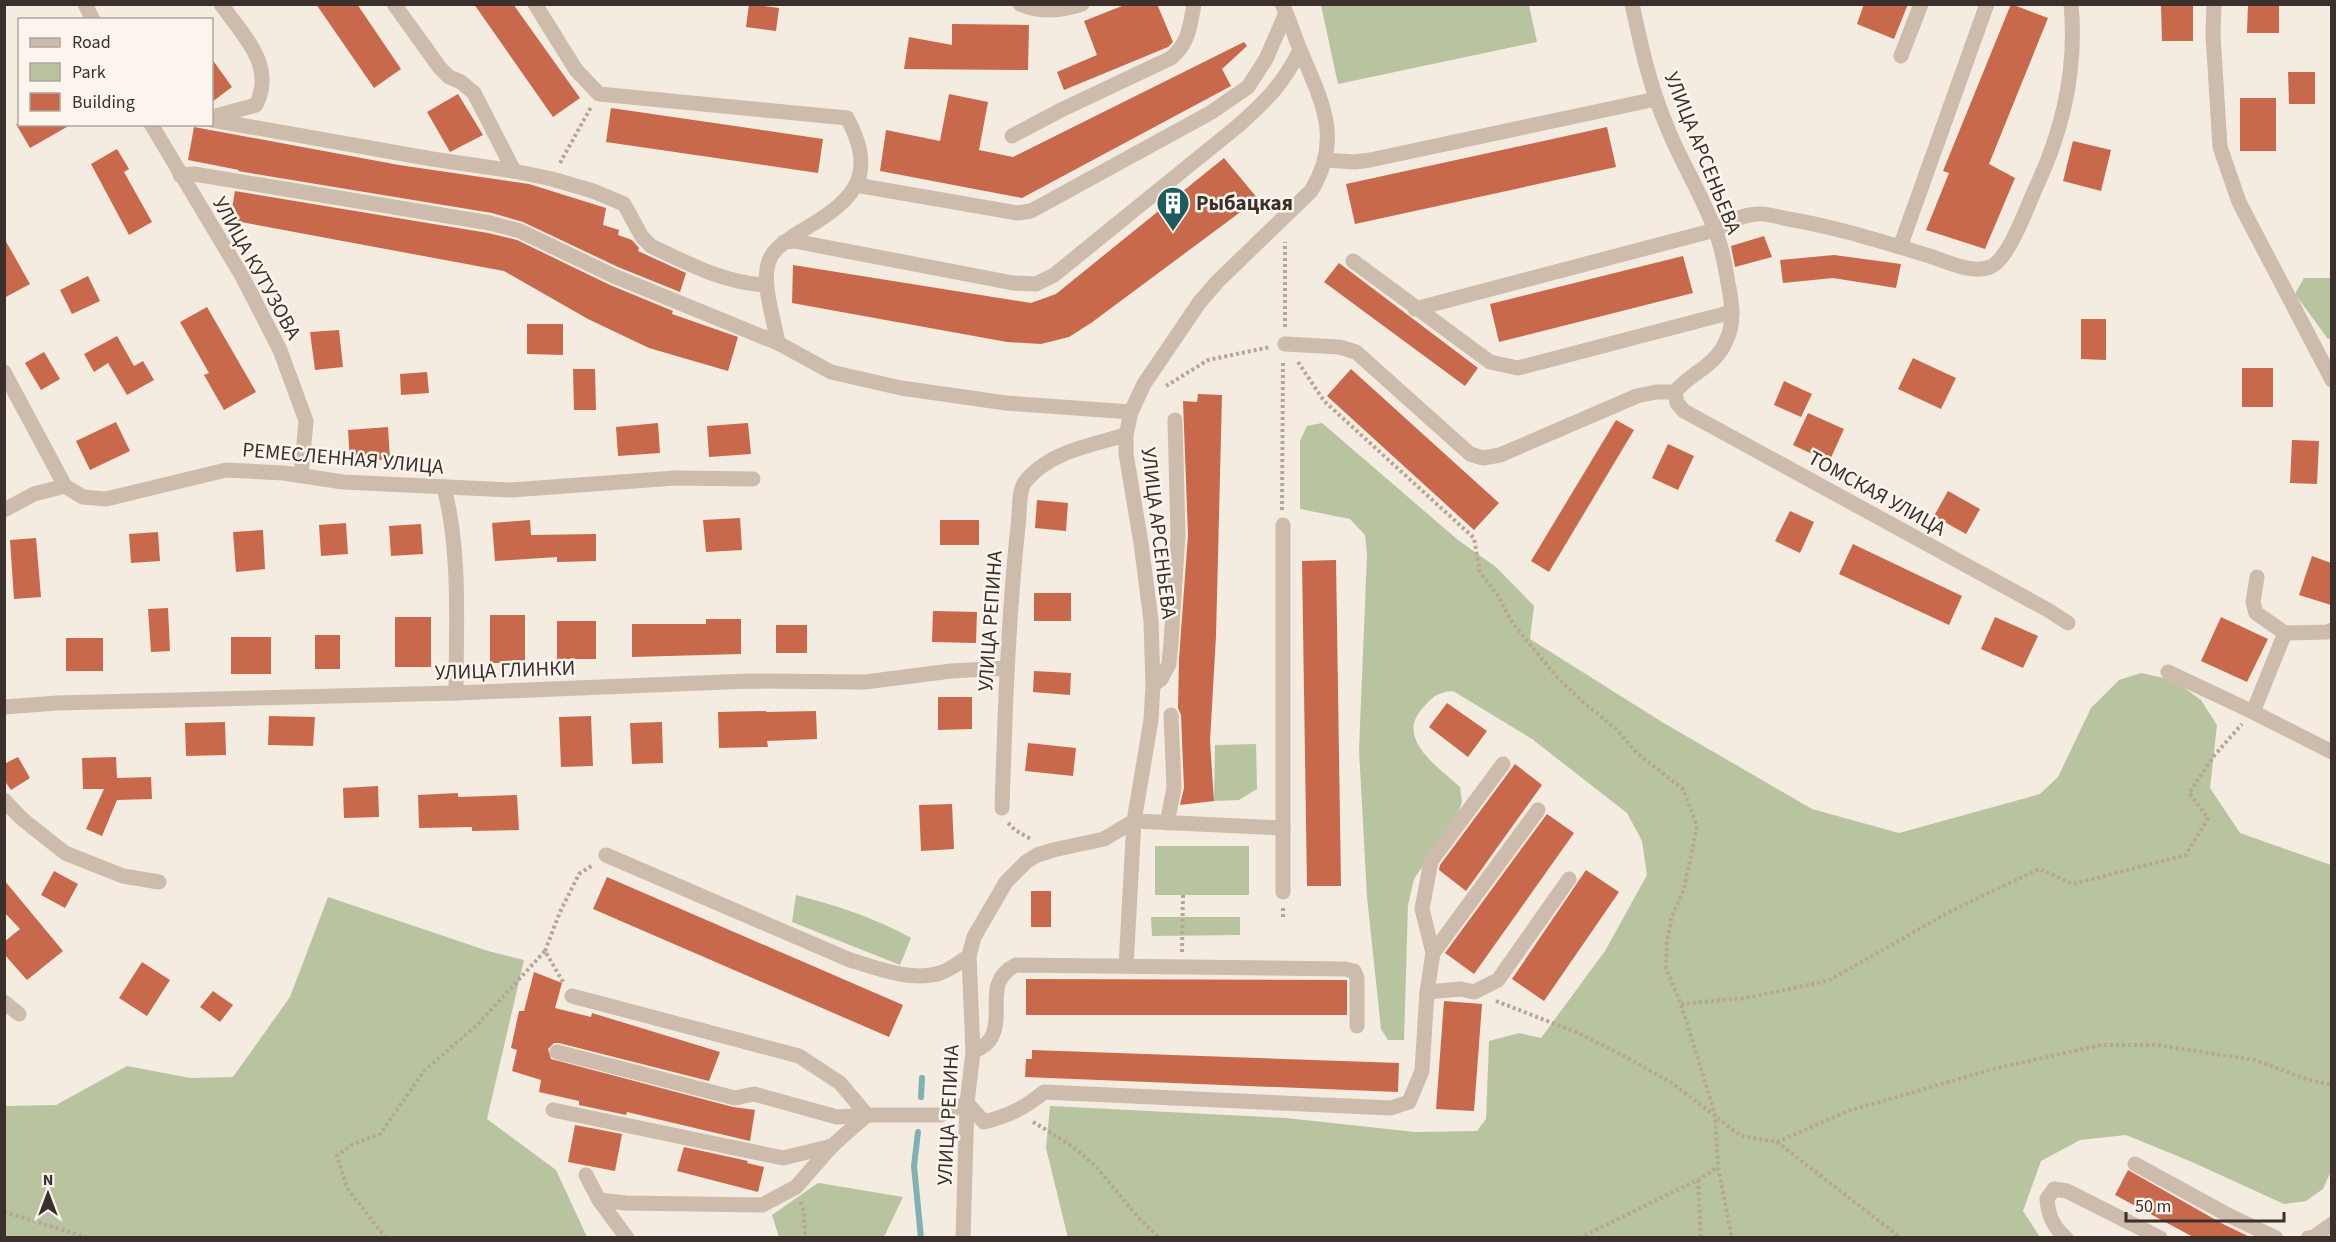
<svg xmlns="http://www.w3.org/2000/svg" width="2336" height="1242" font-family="'Source Sans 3',sans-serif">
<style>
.green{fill:#b8c4a0}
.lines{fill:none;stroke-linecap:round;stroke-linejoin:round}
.stream{stroke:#7fb0b2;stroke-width:6}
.building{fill:#c8694b}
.path{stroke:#b9a596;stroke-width:4;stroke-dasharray:3 3;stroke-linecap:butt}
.minor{stroke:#cdbbac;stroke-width:15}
.labels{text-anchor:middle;stroke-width:5;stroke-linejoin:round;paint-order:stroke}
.street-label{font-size:21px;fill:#3b302b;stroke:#fbf5ee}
.poi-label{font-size:21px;font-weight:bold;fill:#3b302b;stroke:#fbf5ee;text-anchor:start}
</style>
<rect width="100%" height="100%" fill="#f4ebe1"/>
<g class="green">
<polygon points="1321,5 1529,5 1537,42 1338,84"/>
<polygon points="2304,278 2331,278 2331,338 2328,339 2295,294"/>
<path d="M1322 423 1458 540 1496 567 1534 606 1530 639 1662 722 1812 809 1899 833 2040 794 2058 777 2091 708 2119 680 2141 673 2173 680 2201 700 2217 725 2210 788 2240 833 2331 865V1171L2323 1189 2306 1201 2284 1204 2192 1162 2126 1135 2080 1140 2041 1161 2023 1211 2040 1237 1068 1238 1046 1148 1050 1106 1286 1118 1415 1132 1477 1131 1486 1119 1489 1041 1519 1033 1541 1038 1605 951 1647 875 1642 841 1627 813 1532 739 1453 691C1437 692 1431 698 1422 709 1395 740 1440 768 1460 787L1462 802 1457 816 1414 879 1408 905 1404 1040H1388L1381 1029 1367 897 1359 750 1367 555 1365 535 1350 519 1300 509V441L1307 426Z"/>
<polygon points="1256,744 1257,789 1239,800 1214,801 1215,745"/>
<rect x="1155" y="846" width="94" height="49"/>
<path d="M796 895C836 905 875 918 911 938L900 965 792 922Z"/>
<polygon points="328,897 488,951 524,960 487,1119 556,1170 587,1237 5,1237 5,1106 56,1105 127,1066 190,1078 233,1077 290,997"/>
<polygon points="1151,917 1240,917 1240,935 1152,936"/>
<polygon points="818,1183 819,1183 903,1197 884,1237 779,1237 772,1215"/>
</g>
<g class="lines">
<g class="stream">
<polyline points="921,1097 922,1078"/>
<polyline points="918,1132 914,1166 921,1238"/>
</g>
</g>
<g class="building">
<polygon points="316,4 357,4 401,69 374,88"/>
<polygon points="474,4 513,4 580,98 553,117"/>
<polygon points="749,4 779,8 776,31 746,27"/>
<polygon points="1127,4 1157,4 1173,42 1168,47 1064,90 1057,72 1097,55 1084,21"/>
<polygon points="1864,4 1908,4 1894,39 1857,24"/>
<polygon points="2011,4 2048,18 1989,164 2015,178 1985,249 1926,230 1949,173 1943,171"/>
<polygon points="2161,4 2193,4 2193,41 2162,41"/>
<polygon points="2248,4 2279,4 2279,33 2247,33"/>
<polygon points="952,24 1029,25 1028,70 904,69 909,37 952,45"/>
<polygon points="1244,42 1247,46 1222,69 1231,86 1022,198 880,171 886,130 940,141 949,94 988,102 979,150 1013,157"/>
<polygon points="212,59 232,87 212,102"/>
<polygon points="2288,72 2315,72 2315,104 2289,104"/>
<polygon points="458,94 483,135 450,152 427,112"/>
<rect x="2240" y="98" width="36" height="53"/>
<polygon points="611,108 823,139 818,173 606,142"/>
<polygon points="16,124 72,124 30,148"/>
<polygon points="194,127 399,165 529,184 606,208 603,225 619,230 618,235 632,240 639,248 638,251 686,273 680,292 618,267 523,222 492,213 238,171 239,170 188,160"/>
<polygon points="1607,127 1616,167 1355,224 1346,184"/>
<polygon points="2073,141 2111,150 2101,191 2063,181"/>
<polygon points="117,149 129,169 124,172 152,222 129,235 91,164"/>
<polygon points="1224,158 1258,199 1091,323 1069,337 1041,344 1007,342 792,303 793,265 1031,303 1056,294"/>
<polygon points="235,191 488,233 517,240 610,285 673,311 672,314 738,337 728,371 649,348 588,319 504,271 230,220"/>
<polygon points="1764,236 1772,257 1735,267 1731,246"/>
<polygon points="4,238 30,284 4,298"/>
<polygon points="1834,255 1901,264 1896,288 1833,278 1783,283 1780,260"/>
<polygon points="1683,256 1693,293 1499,342 1490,304"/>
<polygon points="1339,263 1478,368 1465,386 1324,282"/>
<polygon points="88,276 100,301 72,314 60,290"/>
<polygon points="207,307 256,392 224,410 204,375 209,373 180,322"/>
<polygon points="2081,319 2106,319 2106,360 2081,359"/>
<polygon points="527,324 563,324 563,355 527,354"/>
<polygon points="339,330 343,367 315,370 310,332"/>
<polygon points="117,336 134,366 143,361 154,380 127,395 108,363 94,372 84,354"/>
<polygon points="44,352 60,379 41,390 25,363"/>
<polygon points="1913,358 1956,378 1941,409 1898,389"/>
<rect x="2242" y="368" width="31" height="39"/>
<polygon points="573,369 595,369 596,410 574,410"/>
<polygon points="1351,369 1499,503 1474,530 1327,396"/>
<polygon points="427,372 429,393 401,395 400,374"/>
<polygon points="1784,381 1812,394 1801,417 1774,405"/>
<polygon points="1198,394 1222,395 1216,636 1210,741 1214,801 1180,805 1184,788 1181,715 1178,708 1179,659 1188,535 1183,401 1197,402"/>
<polygon points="1808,413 1844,429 1829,462 1793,445"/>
<polygon points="1616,420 1634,430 1549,572 1531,561"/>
<polygon points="116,422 130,451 90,470 76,441"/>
<polygon points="658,423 660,453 618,456 616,427"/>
<polygon points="748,423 751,454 709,457 707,426"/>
<polygon points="388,427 390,459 350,462 348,430"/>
<polygon points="2292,440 2319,441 2317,484 2290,483"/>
<polygon points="1668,444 1694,456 1678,490 1652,478"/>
<polygon points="1948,491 1980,509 1966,534 1934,516"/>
<polygon points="1037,500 1068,503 1066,531 1035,528"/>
<polygon points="1790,511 1814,522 1800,553 1775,541"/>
<polygon points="740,518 742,550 706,552 703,520"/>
<polygon points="530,520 531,535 596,534 596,561 557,562 557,557 495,561 492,523"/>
<rect x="940" y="520" width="39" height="25"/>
<polygon points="346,523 348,554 321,556 319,525"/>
<polygon points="421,524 423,554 391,556 389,526"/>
<polygon points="263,530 265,569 236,572 233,532"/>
<polygon points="158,532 160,561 131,563 129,534"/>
<polygon points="36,538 41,597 14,599 10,540"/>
<polygon points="1853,544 1962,596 1949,625 1839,574"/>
<polygon points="2312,556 2331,563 2331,605 2299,595"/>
<polygon points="1336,560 1341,886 1307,886 1302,561"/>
<rect x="1034" y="593" width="37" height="28"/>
<polygon points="168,608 170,651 151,652 148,609"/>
<polygon points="933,611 977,612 976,643 932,642"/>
<rect x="490" y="615" width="35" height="48"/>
<rect x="395" y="617" width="36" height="50"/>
<polygon points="1995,617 2038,636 2023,668 1981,649"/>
<polygon points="2221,617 2268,639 2247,682 2201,661"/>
<polygon points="706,619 741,619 741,654 632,657 632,624 706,624"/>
<rect x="557" y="621" width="39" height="38"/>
<rect x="776" y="625" width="31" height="28"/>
<rect x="315" y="635" width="25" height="34"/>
<rect x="231" y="637" width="40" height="37"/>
<rect x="66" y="638" width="37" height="33"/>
<polygon points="1034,671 1071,673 1070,695 1033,692"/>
<polygon points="938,697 972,697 972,729 938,730"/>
<polygon points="1447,703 1487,731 1468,757 1429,727"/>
<polygon points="766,711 766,712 816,711 817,739 767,741 768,747 719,748 718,712"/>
<polygon points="269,716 315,717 313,746 268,745"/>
<polygon points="591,716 593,766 561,767 559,717"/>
<polygon points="225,722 226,755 186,756 185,723"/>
<polygon points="662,722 663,763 632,764 630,723"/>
<polygon points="1028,743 1076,748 1073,776 1025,771"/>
<polygon points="18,757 30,778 11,790 4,780 4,764"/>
<polygon points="116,757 117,778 151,777 152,799 117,800 102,836 86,829 104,789 83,789 82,758"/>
<polygon points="1515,764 1542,785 1466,891 1439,870 1440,865"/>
<polygon points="378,786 379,817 344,818 343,788"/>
<polygon points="458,793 458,797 517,795 519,830 472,831 472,827 419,828 418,795"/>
<polygon points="952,804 954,849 921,851 919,805"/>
<polygon points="1547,814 1574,833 1474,974 1445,953"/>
<polygon points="1586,870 1619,892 1544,1001 1512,979"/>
<polygon points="54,871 78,884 65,908 41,895"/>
<polygon points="607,877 903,1005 889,1037 593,909"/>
<polygon points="4,880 63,951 27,980 4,954 4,942 20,929 4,912"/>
<rect x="1031" y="891" width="20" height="36"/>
<polygon points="142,962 170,980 147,1016 119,998"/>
<polygon points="534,972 562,983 555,1008 591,1017 592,1013 720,1052 709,1081 559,1043 554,1043 548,1049 551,1059 733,1107 755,1110 750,1141 627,1112 626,1115 579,1105 579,1101 539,1092 541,1080 512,1071 517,1050 511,1048 519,1011 524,1011"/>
<polygon points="1026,979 1347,980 1347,1015 1026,1015"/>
<polygon points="213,991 233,1005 220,1022 200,1007"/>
<polygon points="1444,1001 1482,1004 1474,1111 1436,1109"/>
<polygon points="1032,1050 1399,1063 1398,1092 1025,1077 1026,1059 1032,1059"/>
<polygon points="575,1125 622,1134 615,1171 568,1162"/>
<polygon points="684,1147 748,1161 747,1163 764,1167 758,1192 677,1171"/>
<polygon points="2128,1170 2223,1224 2252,1238 2195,1238 2115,1195"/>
</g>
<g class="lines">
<g class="path">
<polyline points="560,163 591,107"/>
<polyline points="1285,327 1285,242"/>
<polyline points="1298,362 1324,401 1474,538 1480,572 1497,594 1513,624 1556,676 1583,702 1615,728 1638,754 1683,789 1697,826 1684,889 1672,916 1667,941 1666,968 1681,1004 1715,1114 1718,1167 1732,1238"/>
<polyline points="1166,386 1208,360 1270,347"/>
<polyline points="1282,510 1283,361"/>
<polyline points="1008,823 1015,830 1031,839"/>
<polyline points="1283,908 1283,918"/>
<polyline points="545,951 560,912 579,874 593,865"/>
<polyline points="1182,952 1183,895"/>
<polyline points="1496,1001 1578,1033 1624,1056 1672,1083 1741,1136 1777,1142 1848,1111 1997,1068 2101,1045 2156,1045 2255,1060 2309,1080 2332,1085"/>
<polyline points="1681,1004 1745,998 1828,981 1951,911 2039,869 2073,884 2186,855 2208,818 2189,793 2213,757 2242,724"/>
<path d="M1033 1122C1055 1135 1079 1149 1097 1168 1118 1192 1135 1217 1160 1238"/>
<polyline points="1777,1142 1901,1238"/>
<polyline points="1698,1180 1701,1238"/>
<polyline points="801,1202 804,1212 805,1238"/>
<polyline points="4,1212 89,1238"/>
<polyline points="386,1238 347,1188 337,1156 353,1144 380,1134 424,1071 477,1025 545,951 563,982"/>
<polyline points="1579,1238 1698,1180 1718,1167"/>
</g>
<g class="minor">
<polyline points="85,4 93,20"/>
<polyline points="394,4 440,68 449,77 461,82 474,93 514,171"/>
<path d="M535 4 576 70 599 94 847 118C881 180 849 203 798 233 787 241 774 247 769 261 761 283 774 319 778 343L831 372 901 388 1006 403 1131 412"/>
<path d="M1020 4C1041 13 1060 11 1082 4"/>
<polyline points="2214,4 2213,35 2220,147 2239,202 2332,380"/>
<polyline points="1901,56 1921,4"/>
<path d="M212 117 256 105C276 65 243 36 221 4"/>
<path d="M212 120 432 159 514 171 552 179 593 191 624 204 642 237 651 246C689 264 724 283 766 285"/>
<polyline points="151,124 242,276 280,350 306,421 301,476"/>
<path d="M1012 136 1061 110 1171 58C1189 43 1190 26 1194 4"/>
<polyline points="1325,160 1355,162 1370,160 1656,99"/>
<polyline points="180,175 194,174 490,223 520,231 614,276 778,343"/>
<polyline points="856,185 1018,213 1031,211 1210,113 1248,87 1266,59 1286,13"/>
<path d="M784 242 794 241 1013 283 1036 284 1054 275 1239 125C1267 100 1283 84 1300 50"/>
<polyline points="1900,247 1987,4"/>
<polyline points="1353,261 1490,362 1518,368 1732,312"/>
<path d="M1415 309 1715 230C1729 222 1741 215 1757 214 1767 213 1778 217 1788 219 1837 227 1886 243 1933 257 1950 263 1973 274 1990 267 2009 260 2028 204 2037 185 2063 129 2077 67 2071 4"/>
<path d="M1285 344 1339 347 1356 352 1470 454 1483 458 1500 455 1637 396 1656 392H1675C1691 372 1715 367 1726 341 1735 324 1732 302 1728 283 1725 265 1722 247 1715 230 1702 195 1681 162 1667 127 1650 87 1641 46 1632 4"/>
<polyline points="4,372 65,486 83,497 106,499 226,470 284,473 343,482 511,490 675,478 753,479"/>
<polyline points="1675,392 1677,403 1684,411 2048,610 2068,623"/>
<path d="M444 487C461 554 456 625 456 693"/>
<polyline points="4,510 34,494 65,486"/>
<polyline points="1283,525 1283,892"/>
<polyline points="2285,633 2328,632 2332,630"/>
<polyline points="2168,672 2253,712 2332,752"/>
<polyline points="1153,685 1161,679 1169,664 1171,642 1178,535 1175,420"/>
<polyline points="4,707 57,703 456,693 749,681 865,682 951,671 1007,668"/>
<polyline points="2253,712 2285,633 2256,613 2253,602 2257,577"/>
<polyline points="4,800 21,818 65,853 123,876 159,882"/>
<path d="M1002 808C1005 714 1008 620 1018 526 1020 514 1018 491 1025 482 1048 452 1091 445 1126 435"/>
<polyline points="1134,821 1283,828"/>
<polyline points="1167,823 1174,788 1171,715"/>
<path d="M606 855 850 960C877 968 911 982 940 973 950 970 960 962 969 956"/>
<polyline points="1433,953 1538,810"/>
<path d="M1126 966 1134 821 1151 720 1153 685 1151 621 1141 543 1126 454V435L1131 412 1144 384 1199 303 1217 282 1311 191C1343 139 1322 102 1301 52 1294 36 1290 20 1282 4"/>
<polyline points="1427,992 1461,989 1474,992 1498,980 1569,879"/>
<path d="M572 996 799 1056 840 1083 867 1115H941L967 1103 984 1122C1008 1116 1025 1108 1044 1092L1391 1108 1409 1102 1422 1071 1427 992 1433 953 1422 909 1431 861 1503 764"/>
<polyline points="4,1002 19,1014"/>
<path d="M973 1052C978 1049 985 1046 989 1041 1007 1017 981 982 1016 965L1345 969 1354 971 1357 978V1026"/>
<polyline points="553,1110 783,1158 832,1146 867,1115 837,1117 754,1094 735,1098 557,1052"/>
<polyline points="2135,1164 2228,1215 2276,1238"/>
<polyline points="586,1175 599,1200 626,1203 762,1205 796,1187 832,1146"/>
<polyline points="599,1200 627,1238"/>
<polyline points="963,1238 967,1103 973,1052 969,956 974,937 1006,882 1026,862 1037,855 1053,850 1104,839 1134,821"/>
<path d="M2066 1238C2053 1227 2048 1215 2047 1199L2054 1189 2067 1191 2160 1238"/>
<polyline points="2308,1238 2314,1237 2332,1224"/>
</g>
</g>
<defs>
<symbol id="building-pin" viewBox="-11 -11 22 30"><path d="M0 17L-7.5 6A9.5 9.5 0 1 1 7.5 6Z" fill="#1f5a5e" stroke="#fbf5ee"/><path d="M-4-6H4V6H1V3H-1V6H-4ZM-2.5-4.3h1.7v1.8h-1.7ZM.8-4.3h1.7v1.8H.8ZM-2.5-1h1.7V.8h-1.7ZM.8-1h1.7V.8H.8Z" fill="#fff"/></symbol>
</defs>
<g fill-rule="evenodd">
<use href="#building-pin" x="1154" y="184" width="38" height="52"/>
</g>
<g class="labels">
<g class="street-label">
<text transform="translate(1703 153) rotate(68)" y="7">УЛИЦА АРСЕНЬЕВА</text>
<text transform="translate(257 268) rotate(61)" y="7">УЛИЦА КУТУЗОВА</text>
<text transform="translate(343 458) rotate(5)" y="7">РЕМЕСЛЕННАЯ УЛИЦА</text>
<text transform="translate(1877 493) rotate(29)" y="7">ТОМСКАЯ УЛИЦА</text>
<text transform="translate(1159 533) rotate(83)" y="7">УЛИЦА АРСЕНЬЕВА</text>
<text transform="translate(990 621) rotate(-86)" y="7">УЛИЦА РЕПИНА</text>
<text transform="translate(505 670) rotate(-2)" y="7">УЛИЦА ГЛИНКИ</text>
<text transform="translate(948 1115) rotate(-87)" y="7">УЛИЦА РЕПИНА</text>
</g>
<g class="poi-label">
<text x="1196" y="210">Рыбацкая</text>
</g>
</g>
<rect width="2336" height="1242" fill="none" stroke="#3b302b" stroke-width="12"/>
<rect x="18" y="18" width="195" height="108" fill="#fbf5ee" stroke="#aea6a0" stroke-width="1.5"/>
<rect x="30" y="38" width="30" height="9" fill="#cdbbac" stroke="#aea6a0" stroke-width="1.5"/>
<text x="72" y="48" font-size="18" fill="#3b302b">Road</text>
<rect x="30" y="63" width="30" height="18" fill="#b8c4a0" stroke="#aea6a0" stroke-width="1.5"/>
<text x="72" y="78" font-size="18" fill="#3b302b">Park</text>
<rect x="30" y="93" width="30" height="18" fill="#c8694b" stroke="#aea6a0" stroke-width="1.5"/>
<text x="72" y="108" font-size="18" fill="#3b302b">Building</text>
<g transform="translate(48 1194)" stroke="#fbf5ee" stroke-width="4.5" paint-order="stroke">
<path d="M0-4.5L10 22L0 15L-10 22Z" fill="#3b302b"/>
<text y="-9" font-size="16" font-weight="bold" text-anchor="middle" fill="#3b302b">N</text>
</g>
<path d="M2126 1212v9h158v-9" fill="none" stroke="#3b302b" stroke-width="3"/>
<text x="2135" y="1212" font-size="18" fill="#3b302b" stroke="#fbf5ee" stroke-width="4.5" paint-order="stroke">50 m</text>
</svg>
